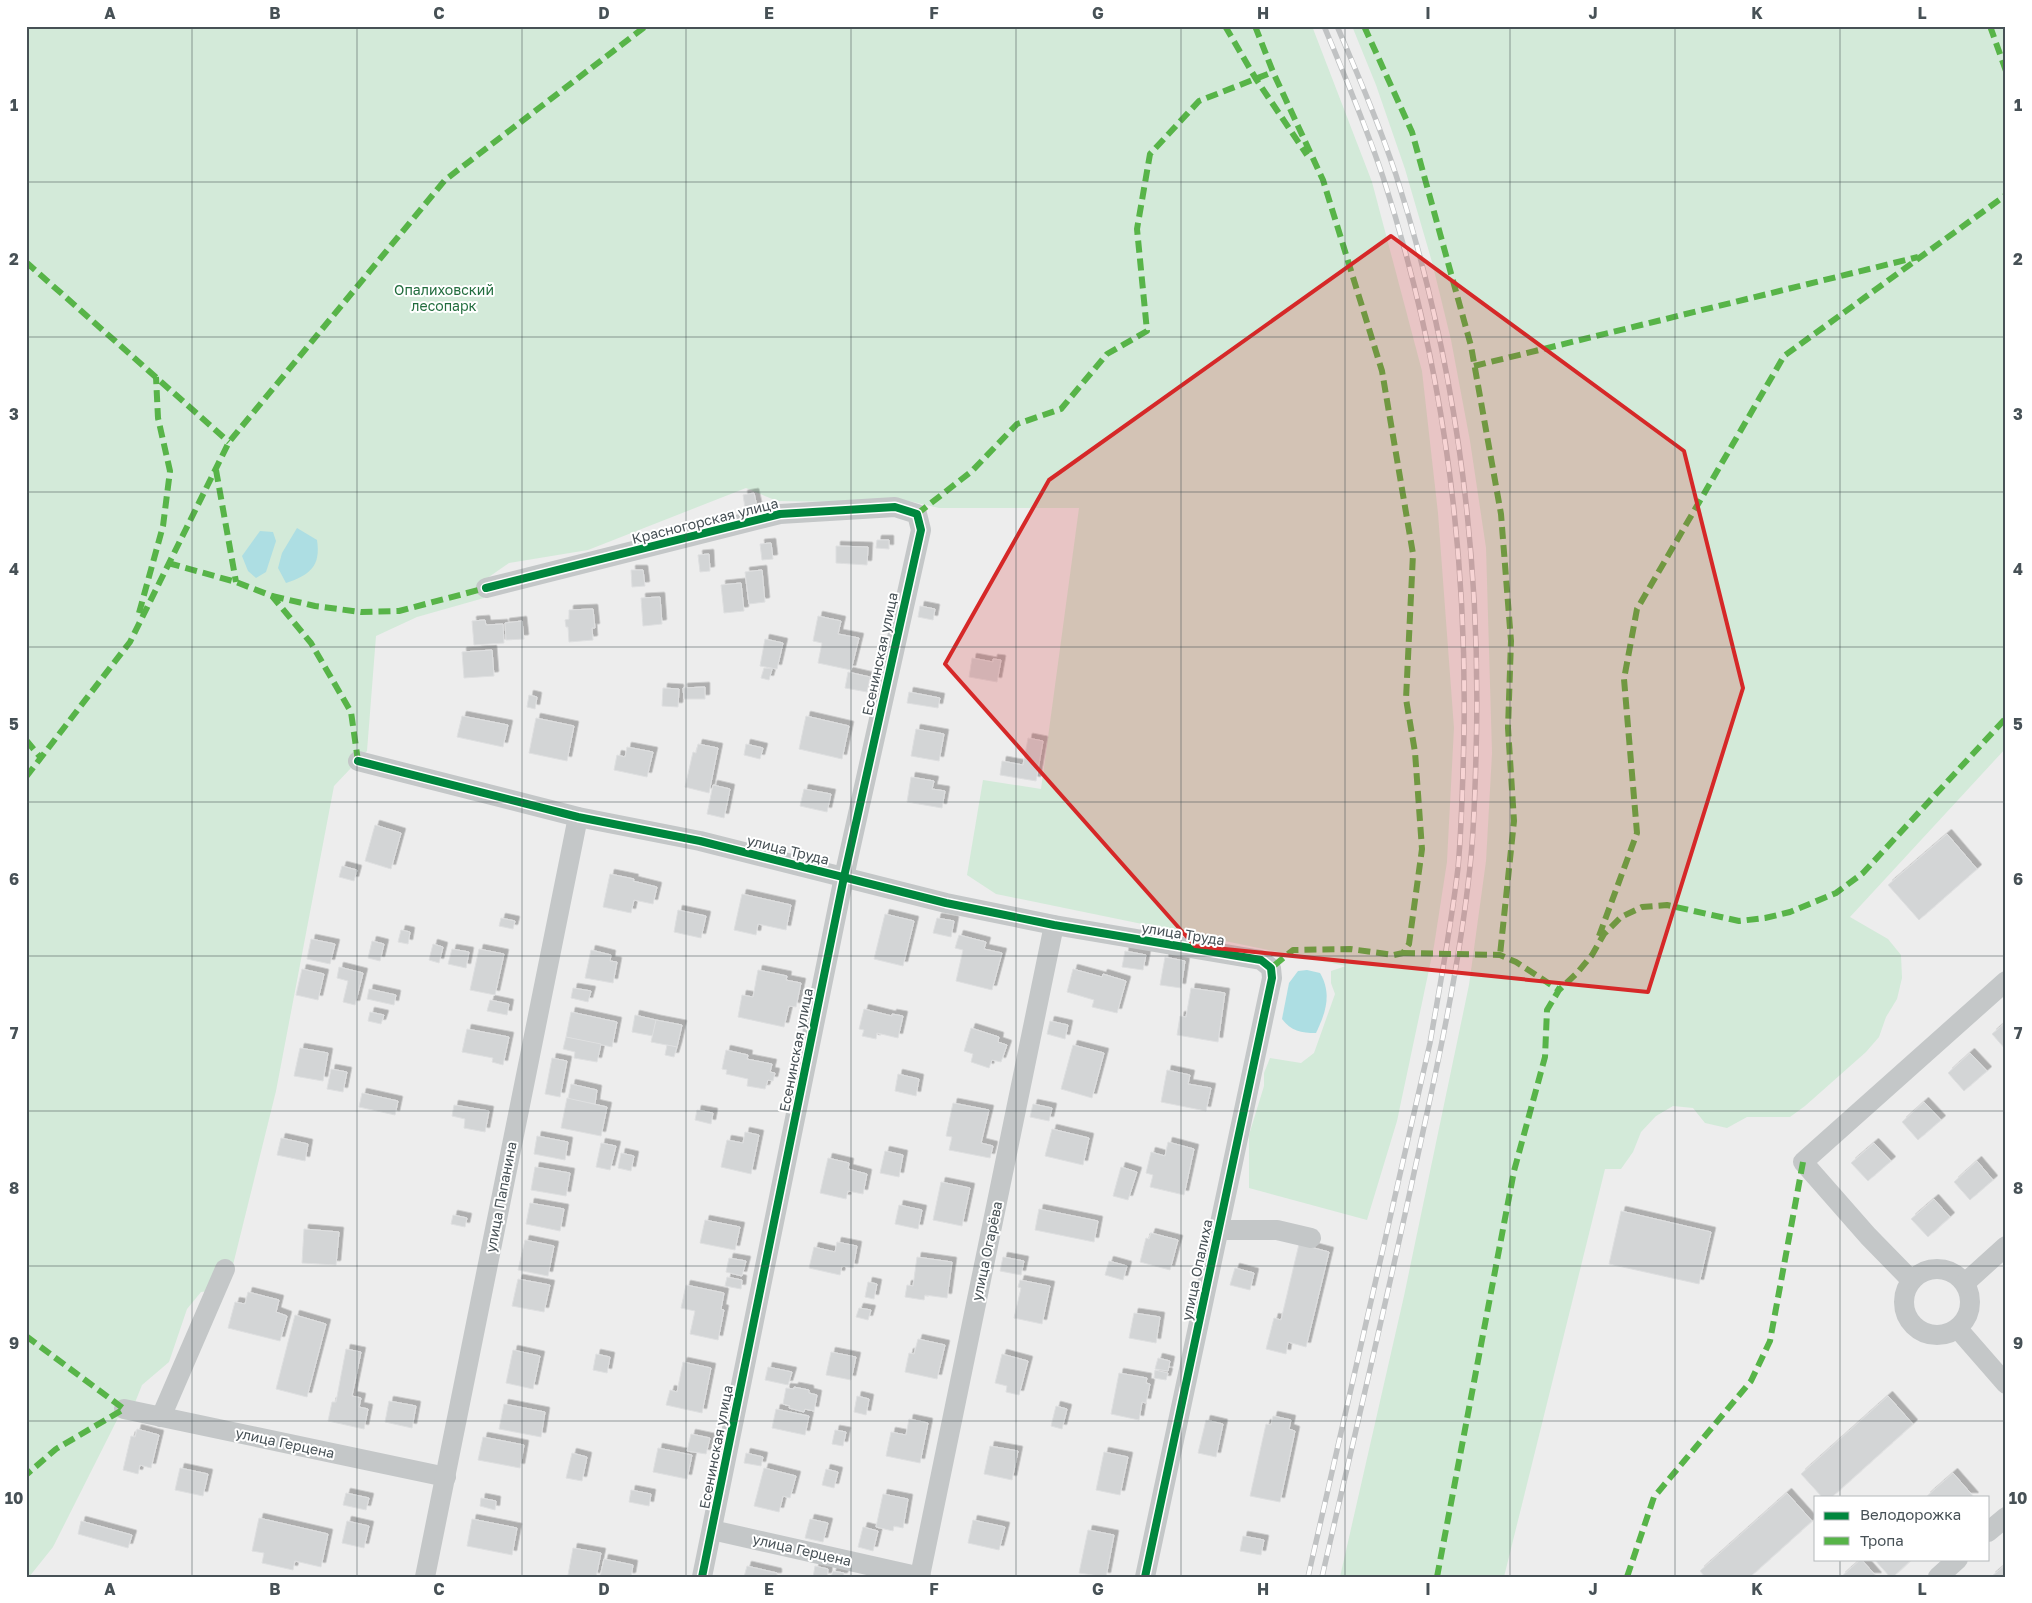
<svg xmlns="http://www.w3.org/2000/svg" width="2032" height="1603" font-family="'Golos Text',sans-serif">
<style>
.green{fill:#d3ead9}
.water{fill:#addee3}
.building{fill:#d3d5d6;stroke:#dedfe0;filter:url(#shadow)}
.lines{fill:none;stroke-linecap:round;stroke-linejoin:round}
.minor{stroke:#c4c7c8;stroke-width:20}
.rail-casing{stroke:#c0c2c3;stroke-width:5.5}
.rail{stroke:#fff;stroke-width:4;stroke-dasharray:11;stroke-linecap:butt}
.quiet{stroke:#57b448;stroke-width:6;stroke-dasharray:12 6;stroke-linecap:butt}
.cycleway-casing{stroke:#fff;stroke-width:11}
.cycleway{stroke:#00873e;stroke-width:8}
.marked{fill:#d62828;fill-opacity:0.2;stroke:#d62828;stroke-width:4;stroke-linejoin:round}
.grid{fill:none;stroke:#475156;stroke-width:1;stroke-opacity:0.55}
.labels{text-anchor:middle;stroke-width:4;stroke-linejoin:round;paint-order:stroke}
.park-label{font-size:14px;fill:#226d3e;stroke:#fff}
.street-label{font-size:14px;fill:#475156;stroke:#fff}
.neatline{fill:none;stroke:#475156;stroke-width:2}
.grid-label{font-size:16px;text-anchor:middle;font-weight:bold;fill:#475156}
</style>
<defs>
<filter id="shadow"><feDropShadow dx="4.5" dy="-4.5" stdDeviation="0" flood-color="#0004"/></filter>
</defs>
<rect width="100%" height="100%" fill="#ededed"/>
<g class="green">
<polygon points="26,26 1312,26 1372,182 1422,371 1438,513 1454,728 1447,862 1434,946 1397,1121 1367,1220 1249,1188 1249,1135 1264,1086 1264,1073 1270,1058 1301,1063 1314,1053 1335,994 1331,983 1331,971 1346,966 996,894 967,875 983,780 1041,789 1079,508 939,508 900,499 844,502 777,501 746,488 588,550 509,563 483,581 484,598 417,617 376,636 367,751 334,786 276,1091 231,1273 210,1291 201,1292 187,1309 169,1362 142,1385 128,1420 118,1418 53,1547 29,1577 26,1577"/>
<polygon points="1352,26 2006,26 2006,748 1850,917 1888,939 1901,955 1902,978 1897,999 1886,1017 1879,1037 1866,1052 1805,1106 1790,1117 1747,1117 1727,1128 1705,1123 1693,1108 1673,1106 1656,1116 1641,1132 1633,1152 1621,1169 1605,1169 1504,1577 1340,1577 1404,1296 1469,985 1486,861 1492,753 1486,548 1470,441 1451,340 1432,262 1405,169 1376,85"/>
</g>
<g class="water">
<path d="M297 528 317 540C321 566 310 575 286 583L278 568 282 553Z"/>
<polygon points="260,531 273,532 276,541 266,572 256,578 248,571 242,556"/>
<path d="M1307 970 1320 973C1332 994 1326 1012 1316 1033 1301 1033 1291 1031 1282 1019L1289 983 1298 971Z"/>
</g>
<g class="building">
<polygon points="754,493 758,511 746,514 743,495"/>
<polygon points="877,540 889,540 889,549 876,548"/>
<polygon points="771,543 773,559 762,560 760,544"/>
<polygon points="836,546 868,547 867,565 836,563"/>
<polygon points="709,554 710,571 700,572 698,555"/>
<polygon points="631,570 643,570 645,586 632,587"/>
<polygon points="762,570 765,602 749,604 745,572"/>
<polygon points="741,583 744,611 724,613 721,585"/>
<polygon points="660,597 662,624 643,626 641,598"/>
<polygon points="920,606 935,609 933,620 918,617"/>
<polygon points="593,609 595,628 592,628 593,640 569,642 568,627 566,627 565,620 569,619 569,610"/>
<polygon points="818,616 841,621 838,634 859,638 851,670 818,663 822,643 813,641"/>
<polygon points="485,620 486,625 503,624 504,643 474,645 472,621"/>
<polygon points="522,621 524,639 506,640 505,623"/>
<polygon points="765,639 783,643 777,669 760,666"/>
<polygon points="492,650 494,676 464,678 462,652"/>
<polygon points="972,658 993,662 993,659 1001,660 997,682 969,677"/>
<polygon points="764,668 772,669 769,680 761,678"/>
<polygon points="848,672 870,677 867,692 845,688"/>
<polygon points="705,687 705,699 684,699 683,688"/>
<polygon points="663,688 679,689 678,707 662,706"/>
<polygon points="909,692 940,698 938,708 907,703"/>
<polygon points="529,695 537,697 535,709 527,707"/>
<polygon points="462,716 508,725 503,747 457,737"/>
<polygon points="806,716 849,726 842,759 799,749"/>
<polygon points="536,718 574,726 567,761 529,753"/>
<polygon points="916,729 944,734 939,761 911,756"/>
<polygon points="1028,738 1043,741 1036,781 1000,775 1002,761 1023,765"/>
<polygon points="698,744 718,748 709,793 685,787 693,752 696,753"/>
<polygon points="746,744 763,748 760,759 744,755"/>
<polygon points="627,747 653,752 647,777 614,770 617,755 625,757"/>
<polygon points="911,777 934,781 932,789 945,791 942,808 907,802"/>
<polygon points="713,785 730,789 724,818 707,814"/>
<polygon points="804,789 831,794 827,812 800,806"/>
<polygon points="375,825 401,833 391,869 365,861"/>
<polygon points="1947,834 1977,869 1919,920 1888,885"/>
<polygon points="342,866 357,870 354,881 339,877"/>
<polygon points="610,874 634,879 633,881 657,887 653,904 634,900 631,913 603,907"/>
<polygon points="742,894 791,905 786,930 758,924 756,935 734,930"/>
<polygon points="678,910 706,916 701,938 674,932"/>
<polygon points="885,914 914,921 903,966 874,959"/>
<polygon points="501,918 515,921 513,929 499,926"/>
<polygon points="937,918 954,921 951,937 933,933"/>
<polygon points="401,930 410,932 408,944 398,942"/>
<polygon points="959,935 986,942 984,949 1002,953 992,990 956,981 963,950 955,948"/>
<polygon points="311,939 335,944 330,964 307,959"/>
<polygon points="372,941 384,944 380,961 368,958"/>
<polygon points="433,944 443,947 439,963 429,960"/>
<polygon points="452,949 469,952 466,968 448,964"/>
<polygon points="479,949 504,954 495,995 470,990"/>
<polygon points="591,950 611,955 610,961 617,962 613,983 585,978"/>
<polygon points="1125,951 1146,955 1143,970 1122,967"/>
<polygon points="1165,957 1185,961 1181,988 1160,985"/>
<polygon points="339,967 363,973 355,1005 343,1002 348,981 337,978"/>
<polygon points="302,969 324,974 318,1000 296,995"/>
<polygon points="1073,969 1102,977 1103,974 1126,981 1117,1013 1092,1007 1094,1000 1067,992"/>
<polygon points="758,970 787,976 786,980 801,983 796,1007 789,1006 784,1027 738,1017 742,995 753,997"/>
<polygon points="573,988 591,991 588,1002 571,998"/>
<polygon points="1191,988 1225,993 1218,1042 1177,1035 1180,1016 1186,1017"/>
<polygon points="369,989 396,995 394,1005 367,999"/>
<polygon points="490,1000 509,1004 507,1015 487,1011"/>
<polygon points="864,1009 892,1016 892,1014 903,1016 898,1038 877,1033 876,1039 862,1036 864,1030 859,1029"/>
<polygon points="370,1012 384,1015 381,1024 368,1021"/>
<polygon points="571,1012 617,1022 612,1047 566,1037"/>
<polygon points="635,1015 656,1020 653,1036 632,1032"/>
<polygon points="656,1020 682,1025 677,1047 651,1042"/>
<polygon points="1050,1021 1068,1025 1065,1039 1047,1034"/>
<polygon points="2006,1022 2006,1050 1992,1034"/>
<polygon points="971,1028 999,1037 998,1042 1007,1045 1001,1062 992,1060 989,1068 971,1062 973,1054 964,1051"/>
<polygon points="467,1029 509,1037 503,1065 492,1062 493,1058 462,1052"/>
<polygon points="566,1037 601,1044 597,1062 574,1058 575,1052 563,1049"/>
<polygon points="667,1045 677,1047 674,1057 665,1055"/>
<polygon points="1073,1045 1104,1053 1092,1098 1061,1089"/>
<polygon points="300,1048 328,1053 323,1081 294,1076"/>
<polygon points="726,1050 748,1055 747,1059 772,1064 770,1072 775,1073 773,1081 768,1080 765,1089 747,1086 748,1079 726,1074 727,1070 722,1069"/>
<polygon points="1970,1053 1987,1071 1964,1091 1948,1073"/>
<polygon points="552,1058 567,1061 560,1097 545,1094"/>
<polygon points="331,1069 347,1072 343,1092 327,1089"/>
<polygon points="1167,1070 1190,1075 1188,1084 1211,1088 1206,1111 1161,1102"/>
<polygon points="898,1074 919,1079 916,1096 895,1091"/>
<polygon points="571,1084 597,1090 595,1104 568,1099"/>
<polygon points="362,1093 398,1101 395,1115 359,1107"/>
<polygon points="567,1098 607,1107 601,1136 561,1128"/>
<polygon points="1924,1102 1941,1120 1918,1140 1902,1122"/>
<polygon points="953,1103 989,1110 981,1143 993,1146 990,1158 949,1150 952,1137 946,1136"/>
<polygon points="1033,1104 1052,1108 1049,1121 1030,1117"/>
<polygon points="454,1105 489,1111 485,1132 464,1128 465,1119 452,1116"/>
<polygon points="697,1110 713,1113 711,1124 695,1120"/>
<polygon points="1052,1129 1089,1138 1083,1165 1045,1156"/>
<polygon points="745,1132 759,1135 751,1174 721,1167 727,1140 743,1143"/>
<polygon points="537,1136 568,1142 565,1160 534,1154"/>
<polygon points="281,1138 308,1144 305,1161 277,1155"/>
<polygon points="1168,1142 1194,1149 1184,1195 1150,1187 1153,1175 1146,1173 1151,1152 1165,1156"/>
<polygon points="601,1143 616,1146 610,1170 596,1167"/>
<polygon points="1874,1143 1891,1161 1868,1181 1851,1163"/>
<polygon points="885,1151 903,1155 899,1177 880,1173"/>
<polygon points="621,1153 634,1156 631,1171 618,1168"/>
<polygon points="828,1158 849,1163 848,1169 867,1174 863,1194 848,1191 846,1199 820,1193"/>
<polygon points="1977,1161 1993,1180 1970,1200 1954,1182"/>
<polygon points="535,1167 570,1173 566,1196 531,1190"/>
<polygon points="1121,1167 1137,1172 1128,1200 1113,1196"/>
<polygon points="941,1182 970,1188 962,1226 933,1220"/>
<polygon points="1934,1199 1950,1217 1928,1237 1911,1219"/>
<polygon points="530,1203 564,1209 560,1231 526,1224"/>
<polygon points="899,1205 922,1210 918,1229 895,1224"/>
<polygon points="1039,1209 1098,1221 1094,1242 1035,1230"/>
<polygon points="1621,1211 1711,1232 1699,1284 1609,1264"/>
<polygon points="453,1215 467,1218 465,1227 451,1224"/>
<polygon points="705,1220 740,1227 735,1250 700,1243"/>
<polygon points="304,1229 339,1232 336,1265 302,1263"/>
<polygon points="1151,1233 1178,1240 1170,1270 1140,1262 1146,1238 1149,1239"/>
<polygon points="525,1240 554,1246 548,1276 518,1270"/>
<polygon points="837,1242 857,1246 853,1268 842,1266 840,1275 809,1268 814,1247 835,1252"/>
<polygon points="1299,1244 1329,1252 1306,1347 1288,1342 1286,1354 1266,1349 1274,1318 1281,1320"/>
<polygon points="917,1257 952,1262 947,1298 925,1295 924,1300 905,1297 907,1285 913,1286"/>
<polygon points="1003,1257 1024,1261 1021,1275 1000,1271"/>
<polygon points="729,1258 746,1261 742,1276 726,1272"/>
<polygon points="1109,1261 1127,1266 1123,1280 1105,1275"/>
<polygon points="1235,1268 1254,1273 1250,1290 1230,1285"/>
<polygon points="727,1277 742,1280 741,1289 725,1286"/>
<polygon points="518,1279 550,1285 544,1312 512,1306"/>
<polygon points="1020,1280 1050,1286 1042,1324 1014,1318 1021,1288 1018,1287"/>
<polygon points="868,1282 877,1284 874,1299 865,1297"/>
<polygon points="686,1285 724,1293 721,1309 724,1310 718,1340 690,1334 695,1311 681,1308"/>
<polygon points="248,1292 279,1300 276,1312 287,1316 280,1341 228,1328 235,1302 245,1304"/>
<polygon points="859,1308 871,1310 868,1320 856,1317"/>
<polygon points="1134,1313 1160,1317 1156,1343 1129,1338"/>
<polygon points="295,1315 326,1324 307,1397 276,1389"/>
<polygon points="918,1339 945,1345 937,1379 905,1372 909,1353 914,1354"/>
<polygon points="346,1349 361,1352 352,1396 361,1398 359,1407 368,1409 364,1429 328,1421 332,1402 336,1402"/>
<polygon points="513,1350 540,1356 533,1389 506,1383"/>
<polygon points="831,1352 856,1357 851,1380 826,1375"/>
<polygon points="596,1354 610,1357 607,1373 593,1370"/>
<polygon points="1002,1354 1028,1361 1019,1395 1006,1392 1007,1386 995,1383"/>
<polygon points="1158,1358 1170,1361 1168,1371 1155,1369"/>
<polygon points="683,1362 711,1368 702,1413 666,1405 670,1390 677,1392"/>
<polygon points="768,1367 792,1372 788,1385 765,1380"/>
<polygon points="1155,1370 1168,1373 1166,1380 1154,1378"/>
<polygon points="1119,1373 1147,1378 1146,1383 1150,1384 1146,1403 1142,1402 1139,1420 1111,1414"/>
<polygon points="794,1387 809,1390 809,1393 817,1395 814,1411 805,1409 804,1412 789,1408 790,1406 783,1404 786,1388 794,1389"/>
<polygon points="857,1396 869,1399 866,1415 854,1412"/>
<polygon points="1888,1396 1913,1424 1832,1497 1822,1497 1801,1474"/>
<polygon points="389,1401 416,1406 412,1428 385,1422"/>
<polygon points="504,1404 545,1412 541,1437 499,1429"/>
<polygon points="1056,1406 1067,1409 1062,1429 1051,1426"/>
<polygon points="776,1409 809,1416 805,1435 772,1428"/>
<polygon points="1273,1416 1291,1420 1289,1429 1295,1431 1280,1502 1250,1496 1266,1424 1271,1425"/>
<polygon points="909,1419 928,1423 920,1463 886,1456 891,1432 906,1435"/>
<polygon points="1206,1420 1223,1424 1216,1457 1198,1453"/>
<polygon points="137,1429 159,1435 151,1468 140,1465 138,1474 123,1470 131,1436 135,1437"/>
<polygon points="835,1430 846,1432 843,1446 832,1444"/>
<polygon points="691,1434 710,1438 706,1454 687,1451"/>
<polygon points="483,1437 524,1445 520,1468 478,1460"/>
<polygon points="990,1446 1018,1451 1012,1480 984,1474"/>
<polygon points="658,1448 692,1455 687,1479 653,1472"/>
<polygon points="1104,1452 1128,1457 1120,1495 1096,1490"/>
<polygon points="572,1453 587,1457 582,1481 566,1478"/>
<polygon points="746,1453 763,1457 761,1466 744,1463"/>
<polygon points="180,1468 208,1474 203,1496 175,1490"/>
<polygon points="764,1468 796,1476 790,1498 783,1496 779,1512 754,1506"/>
<polygon points="826,1469 838,1472 834,1488 822,1485"/>
<polygon points="1953,1473 1974,1497 1926,1497"/>
<polygon points="631,1490 651,1494 649,1506 629,1502"/>
<polygon points="346,1493 369,1498 366,1510 343,1505"/>
<polygon points="1787,1493 1812,1521 1750,1577 1705,1577 1700,1571"/>
<polygon points="883,1494 908,1499 903,1528 894,1526 893,1531 876,1527"/>
<polygon points="481,1498 496,1501 495,1510 480,1506"/>
<polygon points="259,1518 328,1534 321,1567 295,1561 293,1570 262,1563 264,1553 252,1551"/>
<polygon points="472,1519 517,1528 512,1555 467,1546"/>
<polygon points="810,1519 828,1523 823,1542 805,1538"/>
<polygon points="973,1520 1005,1527 999,1550 968,1543"/>
<polygon points="81,1521 132,1535 128,1548 78,1534"/>
<polygon points="347,1521 369,1526 364,1548 342,1543"/>
<polygon points="863,1527 878,1531 873,1551 858,1547"/>
<polygon points="1088,1530 1114,1535 1106,1577 1079,1573"/>
<polygon points="1243,1536 1264,1540 1261,1555 1240,1551"/>
<polygon points="573,1548 601,1553 596,1577 568,1575"/>
<polygon points="604,1559 633,1565 631,1577 600,1577"/>
<polygon points="1861,1559 1877,1577 1841,1577"/>
<polygon points="1874,1559 1912,1559 1893,1577 1890,1577"/>
<polygon points="2006,1564 2006,1577 1991,1577"/>
<polygon points="747,1566 777,1573 777,1577 744,1577"/>
<polygon points="815,1566 828,1569 827,1577 813,1577"/>
<polygon points="833,1571 844,1573 843,1577 831,1577"/>
</g>
<g class="lines">
<g class="minor">
<polyline points="486,588 780,514 895,507 917,514 921,530 844,877 702,1577"/>
<polyline points="358,761 578,817 700,841 946,903 1054,925 1261,960 1271,968 1272,978 1145,1577"/>
<polyline points="1218,1230 1277,1230 1311,1238"/>
<circle cx="1937" cy="1302" r="33"/>
<polyline points="1911,1280 1868,1236 1803,1162 2006,981"/>
<polyline points="1965,1283 2006,1246"/>
<polyline points="1958,1329 2006,1384"/>
<polyline points="124,1409 446,1477"/>
<polyline points="161,1417 225,1269"/>
<polyline points="712,1530 921,1577"/>
<polyline points="1988,1532 2006,1517"/>
<polyline points="920,1576 1054,925"/>
<polyline points="425,1577 578,817"/>
<polyline points="1938,1577 1958,1559"/>
</g>
<defs>
<g id="rail">
<path d="M1308 1577 1430 1043C1440 985 1451 927 1458 868 1462 823 1463 777 1464 732 1467 545 1441 356 1383 177 1366 126 1345 76 1324 26"/>
<path d="M1322 1577C1353 1442 1385 1308 1414 1173 1436 1072 1459 970 1470 867 1474 830 1475 793 1476 756 1482 559 1456 362 1396 175 1379 124 1358 75 1337 26"/>
</g>
</defs>
<use href="#rail" class="rail-casing"/>
<use href="#rail" class="rail"/>
<g class="quiet">
<polyline points="1225,26 1256,79 1307,155"/>
<polyline points="1255,26 1273,72 1323,180 1382,371 1413,554 1406,699 1415,752 1422,849 1409,944 1403,953 1394,955 1350,949 1293,950 1271,968"/>
<polyline points="1364,26 1412,132 1471,346 1501,514 1511,641 1508,728 1514,821 1500,955"/>
<polyline points="1990,26 2006,71"/>
<polyline points="26,262 229,442"/>
<polyline points="1474,366 1918,257"/>
<polyline points="216,470 236,582"/>
<polyline points="917,514 972,471 1017,424 1061,409 1107,354 1147,331 1137,229 1150,154 1199,101 1273,72"/>
<polyline points="168,563 236,582 272,596 311,643 351,712 358,761"/>
<polyline points="272,596 315,606 361,612 399,611 486,588"/>
<polyline points="139,613 163,526 170,471 158,418 156,377"/>
<polyline points="26,740 41,758"/>
<polyline points="26,777 130,642 229,442 445,180 646,26"/>
<polyline points="1599,936 1637,833 1624,679 1637,609 1784,356 2006,195"/>
<polyline points="1403,953 1500,955 1516,962 1559,990"/>
<polyline points="26,1336 124,1409 56,1449 26,1475"/>
<polyline points="1437,1577 1514,1171 1545,1057 1547,1010 1559,990 1577,973 1592,955 1604,934 1621,917 1642,907 1667,905 1739,921 1765,918 1790,912 1836,893 1863,873 2006,718"/>
<polyline points="1627,1577 1654,1497 1751,1381 1770,1341 1803,1162"/>
</g>
<defs>
<g id="cycleway">
<polyline points="486,588 780,514 895,507 917,514 921,530 844,877 702,1577"/>
<polyline points="358,761 578,817 700,841 946,903 1054,925 1261,960 1271,968 1272,978 1145,1577"/>
</g>
</defs>
<use href="#cycleway" class="cycleway-casing"/>
<use href="#cycleway" class="cycleway"/>
</g>
<path class="marked" d="M1391 236 1684 451 1743 688 1648 992 1195 946 945 664 1049 480Z"/>
<path class="grid" d="M192 26V1577M357 26V1577M522 26V1577M686 26V1577M851 26V1577M1016 26V1577M1181 26V1577M1345 26V1577M1510 26V1577M1675 26V1577M1840 26V1497M26 182H2006M26 337H2006M26 492H2006M26 647H2006M26 802H2006M26 956H2006M26 1111H2006M26 1266H2006M26 1421H2006M1840 1559V1577"/>
<g class="labels">
<g class="park-label">
<text x="444" y="295">Опалиховский<tspan x="444" dy="16">лесопарк</tspan></text>
</g>
<g class="street-label">
<text transform="translate(705 521) rotate(-14)" y="5">Красногорская улица</text>
<text transform="translate(880 654) rotate(-78)" y="5">Есенинская улица</text>
<text transform="translate(788 850) rotate(14)" y="5">улица Труда</text>
<text transform="translate(1183 934) rotate(9)" y="5">улица Труда</text>
<text transform="translate(796 1050) rotate(-79)" y="5">Есенинская улица</text>
<text transform="translate(501 1197) rotate(-79)" y="5">улица Папанина</text>
<text transform="translate(987 1251) rotate(-78)" y="5">улица Огарёва</text>
<text transform="translate(1197 1270) rotate(-78)" y="5">улица Опалиха</text>
<text transform="translate(285 1443) rotate(12)" y="5">улица Герцена</text>
<text transform="translate(716 1447) rotate(-79)" y="5">Есенинская улица</text>
<text transform="translate(802 1550) rotate(13)" y="5">улица Герцена</text>
</g>
</g>
<rect width="2032" height="1603" fill="none" stroke="#ffffff" stroke-width="55"/>
<rect x="1814" y="1496" width="175" height="65" fill="#ffffff" stroke="#b5b9bb"/>
<rect x="1824" y="1512" width="25" height="8" fill="#00873e" stroke="#b5b9bb"/>
<text x="1860" y="1520" font-size="15" fill="#475156">Велодорожка</text>
<rect x="1824" y="1537" width="25" height="8" fill="#57b448" stroke="#b5b9bb"/>
<text x="1860" y="1546" font-size="15" fill="#475156">Тропа</text>
<rect x="28" y="28" width="1976" height="1548" class="neatline"/>
<g class="grid-label">
<text x="110" y="19">A</text>
<text x="275" y="19">B</text>
<text x="439" y="19">C</text>
<text x="604" y="19">D</text>
<text x="769" y="19">E</text>
<text x="934" y="19">F</text>
<text x="1098" y="19">G</text>
<text x="1263" y="19">H</text>
<text x="1428" y="19">I</text>
<text x="1593" y="19">J</text>
<text x="1757" y="19">K</text>
<text x="1922" y="19">L</text>
<text x="14" y="111">1</text>
<text x="2018" y="111">1</text>
<text x="14" y="265">2</text>
<text x="2018" y="265">2</text>
<text x="14" y="420">3</text>
<text x="2018" y="420">3</text>
<text x="14" y="575">4</text>
<text x="2018" y="575">4</text>
<text x="14" y="730">5</text>
<text x="2018" y="730">5</text>
<text x="14" y="885">6</text>
<text x="2018" y="885">6</text>
<text x="14" y="1039">7</text>
<text x="2018" y="1039">7</text>
<text x="14" y="1194">8</text>
<text x="2018" y="1194">8</text>
<text x="14" y="1349">9</text>
<text x="2018" y="1349">9</text>
<text x="14" y="1504">10</text>
<text x="2018" y="1504">10</text>
<text x="110" y="1595">A</text>
<text x="275" y="1595">B</text>
<text x="439" y="1595">C</text>
<text x="604" y="1595">D</text>
<text x="769" y="1595">E</text>
<text x="934" y="1595">F</text>
<text x="1098" y="1595">G</text>
<text x="1263" y="1595">H</text>
<text x="1428" y="1595">I</text>
<text x="1593" y="1595">J</text>
<text x="1757" y="1595">K</text>
<text x="1922" y="1595">L</text>
</g>
</svg>
